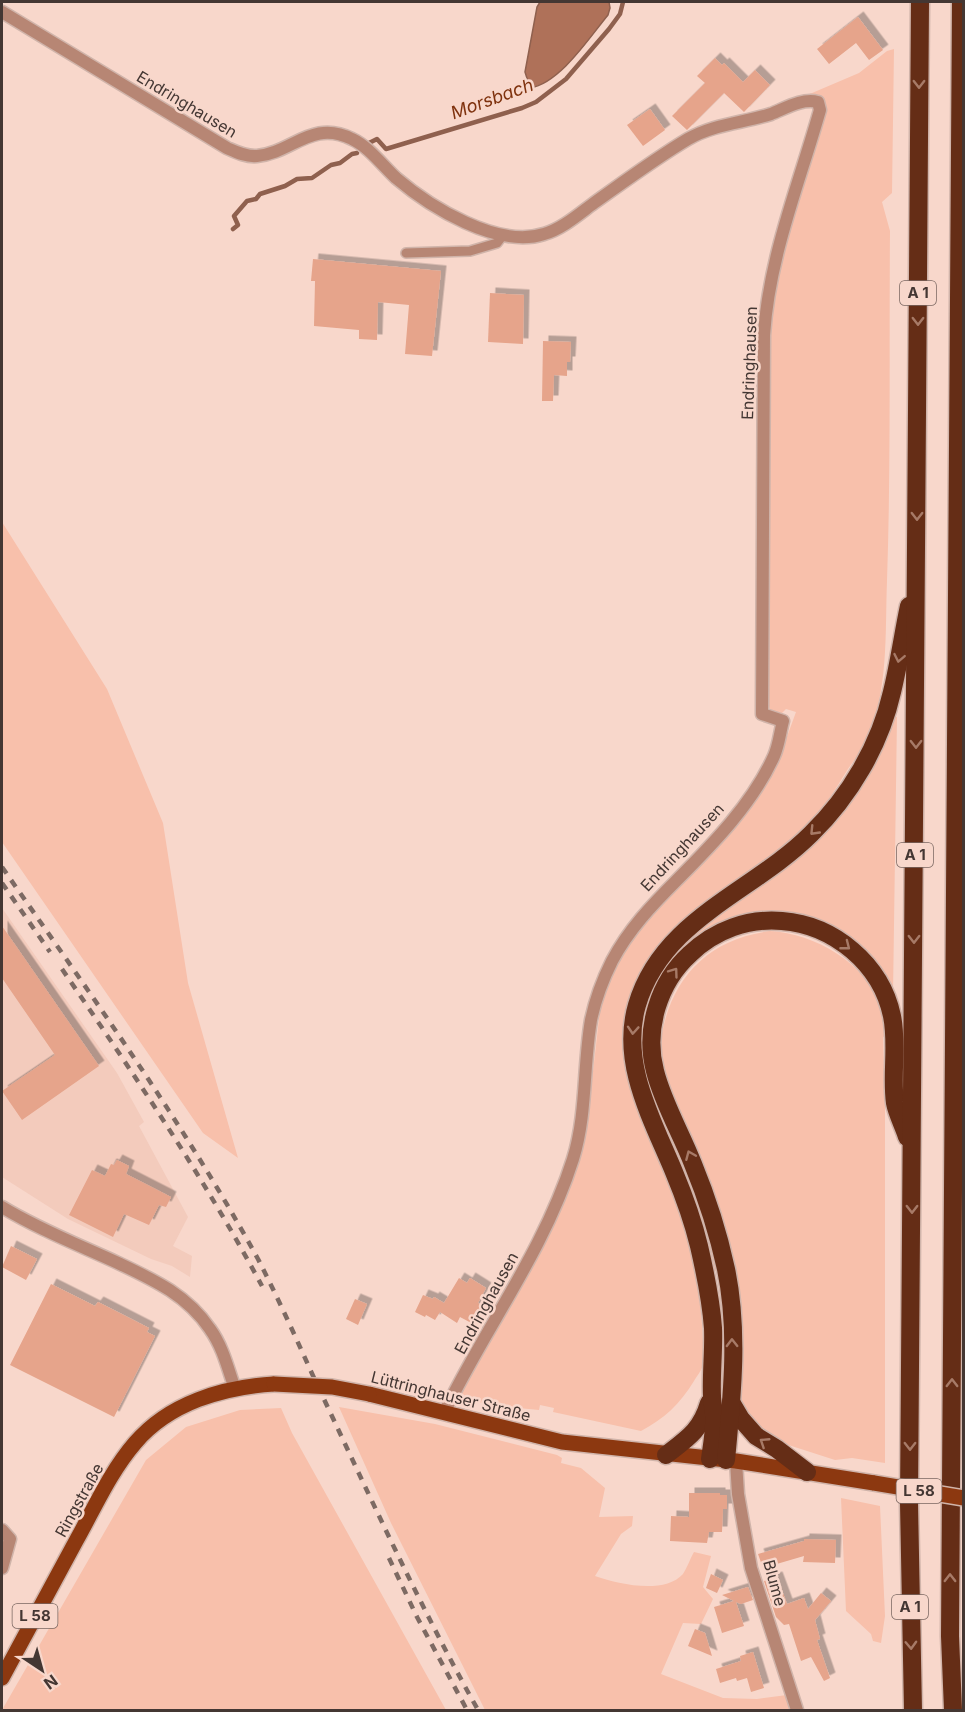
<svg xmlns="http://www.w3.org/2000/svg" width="965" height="1712" font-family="Inter,sans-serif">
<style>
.built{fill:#f3cbbc}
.green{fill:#f8c0ab}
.water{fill:#af7159;stroke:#8f604e;stroke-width:1.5}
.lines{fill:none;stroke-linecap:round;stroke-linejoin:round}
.stream{stroke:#8f604e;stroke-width:4.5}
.building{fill:#e6a48b;filter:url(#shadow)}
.service-casing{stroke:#d0b4aa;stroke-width:12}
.minor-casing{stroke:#d0b4aa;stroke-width:15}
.tertiary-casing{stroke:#d0b4aa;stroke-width:15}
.primary-casing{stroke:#d0b4aa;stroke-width:18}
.motorway-casing{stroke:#d0b4aa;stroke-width:21}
.service{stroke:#b78674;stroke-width:9}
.minor{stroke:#b78674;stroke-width:12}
.tertiary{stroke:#b78674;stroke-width:12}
.primary{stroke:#8c3810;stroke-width:15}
.motorway{stroke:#652d16;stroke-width:18}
.rail{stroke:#7d6a63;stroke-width:4.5;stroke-dasharray:8 8;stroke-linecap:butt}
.primary-bridge-casing{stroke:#d0b4aa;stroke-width:18;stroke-linecap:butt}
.primary-bridge{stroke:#8c3810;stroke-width:15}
.oneway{stroke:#a77a67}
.labels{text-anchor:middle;stroke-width:5;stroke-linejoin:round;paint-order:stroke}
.shield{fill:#f8d7cb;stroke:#7a6761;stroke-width:1.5}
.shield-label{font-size:15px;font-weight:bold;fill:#443733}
.street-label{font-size:16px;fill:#443733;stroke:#f8d7cb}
.water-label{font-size:18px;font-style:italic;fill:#7f320e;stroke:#f8d7cb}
</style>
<defs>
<filter id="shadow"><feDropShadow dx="5.5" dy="-5.5" stdDeviation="0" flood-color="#0004"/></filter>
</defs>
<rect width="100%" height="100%" fill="#f8d7cb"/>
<polygon class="built" points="2,908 117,1073 144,1122 139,1126 188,1217 173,1246 192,1256 190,1277 172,1266 151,1259 68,1219 2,1177"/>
<g class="green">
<path d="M894 49 892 193 882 202 890 231C889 347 891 464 887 581 885 633 889 692 866 741 862 751 854 760 848 769 835 790 822 811 805 829 742 890 646 916 626 1013 613 1081 655 1143 678 1205 683 1217 685 1231 689 1244 697 1278 702 1309 703 1344 703 1350 704 1358 703 1364 702 1370 697 1376 694 1381 680 1404 664 1419 641 1431L553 1412 554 1408 540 1405 539 1410 496 1406 461 1398 460 1396 463 1386 543 1246 568 1190 579 1158 587 1124 600 1010 615 967 639 929 764 785 777 764 796 712 786 709 782 713 771 711 767 703 764 685 770 299 801 181 827 109 822 97 805 96 859 73 887 51Z"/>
<polygon points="2,522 107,689 163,823 188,983 238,1158 203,1133 2,842"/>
<polygon points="893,716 897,717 893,995 804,917 771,912 750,914 712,929 647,1017 719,1270 711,1272 645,1081 639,1036 650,988 673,952 715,915 788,863"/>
<path d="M770 931C815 934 866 962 881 1008 884 1016 886 1026 888 1035L883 1037 885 1108V1463L852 1458 835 1460 773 1440 755 1427 743 1405 740 1392 738 1323 659 1056C664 988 700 940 770 931Z"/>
<path d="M339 1407 435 1424 557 1455 562 1458 561 1463 581 1468 605 1488 599 1517 633 1516 632 1526 621 1534 595 1576C618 1584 664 1595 683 1574 687 1568 690 1559 694 1552L711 1556 703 1587 713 1599 701 1624 683 1623 661 1674 723 1698 757 1699 787 1695 792 1710H485L391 1523Z"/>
<polygon points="281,1408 292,1433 446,1710 2,1710 146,1460 186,1427 240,1410"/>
<polygon points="841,1498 880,1506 885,1616 881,1643 873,1641 871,1634 846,1611"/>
</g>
<path class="water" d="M540 2H609L610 8 608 15C589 38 560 83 530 88L525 72 537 7Z"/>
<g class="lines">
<g class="stream">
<polyline points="369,143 377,139 386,149 522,108 536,102 566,79 609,29 620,14 623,2"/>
<polyline points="233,229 238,225 234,216 247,201 256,199 260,194 285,186 297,179 312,178 331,165 340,163 352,154 357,153"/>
</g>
</g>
<g class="building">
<polygon points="858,17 883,50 869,60 856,43 829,64 817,49"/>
<polygon points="715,58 722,65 724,63 743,82 755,70 770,85 744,112 724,93 687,130 672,116 705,83 697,76"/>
<polygon points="650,109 665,130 643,146 627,125"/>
<polygon points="313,259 441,271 432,356 405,354 409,305 378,302 377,340 359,339 359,330 314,326 315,281 311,281"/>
<polygon points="490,293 524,295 523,344 488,342"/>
<polygon points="543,341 571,342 570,362 567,362 567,376 554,375 553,401 542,401"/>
<polygon points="2,926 99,1066 22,1120 2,1091 55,1055 2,978"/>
<polygon points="117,1160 129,1166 126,1174 171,1197 166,1207 159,1205 149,1225 124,1214 113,1237 69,1215 92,1170 105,1176 111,1164 114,1165"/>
<polygon points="11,1246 37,1259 26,1280 2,1267"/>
<polygon points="459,1278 467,1283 470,1278 486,1288 478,1303 487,1308 477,1326 460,1317 457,1323 440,1312 435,1320 426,1315 425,1317 415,1312 423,1295 433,1299 434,1297 444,1303"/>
<polygon points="51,1284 95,1306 98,1302 149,1328 147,1332 155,1336 114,1417 10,1365"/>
<polygon points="355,1299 367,1304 358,1325 346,1319"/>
<polygon points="689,1493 720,1493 720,1495 727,1495 727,1509 723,1509 722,1532 709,1532 707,1543 670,1541 671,1516 689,1517"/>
<polygon points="804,1539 836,1540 835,1563 803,1562 804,1556 763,1568 758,1554 804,1541"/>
<polygon points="711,1574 723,1580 717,1593 706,1588"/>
<polygon points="777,1577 787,1604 804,1598 808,1609 821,1593 831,1601 815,1620 820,1639 817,1640 830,1678 824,1681 811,1657 801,1661 789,1624 784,1625 776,1617 764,1581"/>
<polygon points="748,1587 753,1600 741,1604 736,1602 744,1626 722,1633 714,1607 734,1601 722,1595"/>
<polygon points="695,1629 705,1633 712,1656 688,1646"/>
<polygon points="753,1652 764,1688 751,1692 747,1678 737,1681 736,1678 720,1683 716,1669 741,1661 740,1656"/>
</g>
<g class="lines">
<defs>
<polyline id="service" points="406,253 470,251 497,243 503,235"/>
<g id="minor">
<path d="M2 12 227 148C236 152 246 157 257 156 292 153 312 119 352 139 369 147 382 165 396 178 430 207 498 249 544 234 562 229 579 214 594 203 625 181 656 158 688 139 714 124 743 123 771 114 786 108 802 98 818 102L820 110C799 184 769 257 764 335L762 714 783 721C780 732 779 745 774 756 753 803 713 844 677 880 652 905 629 929 612 961 603 979 595 1001 591 1020 583 1067 587 1114 573 1159 544 1251 485 1328 444 1413"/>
<polyline points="736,1461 738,1494 751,1568 797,1710"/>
<polyline points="2,1530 10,1539 2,1568"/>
</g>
<path id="tertiary" d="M2 1207C38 1229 79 1245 118 1263 154 1280 187 1295 210 1329 223 1347 228 1369 235 1389"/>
<g id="primary">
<polyline points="369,1394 562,1442 736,1461 874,1483"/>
<path d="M2 1678C26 1633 51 1587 76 1541 94 1509 110 1472 135 1443 169 1403 223 1387 274 1384"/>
</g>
<g id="motorway">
<polyline points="731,1402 741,1419 756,1436 777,1449 807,1472"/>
<path d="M666 1455C688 1438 701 1430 709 1403"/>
<path d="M710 1459C712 1445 715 1429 714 1415 714 1409 712 1402 712 1396 711 1373 714 1350 713 1328 711 1300 705 1272 699 1246 693 1221 684 1196 674 1172 652 1119 620 1063 637 1005 662 919 753 892 811 834 850 796 880 745 892 692 899 664 903 634 909 606"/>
<path d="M726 1460C732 1397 739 1331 726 1269 718 1232 707 1198 693 1164 681 1133 663 1103 655 1071 644 1029 659 982 690 954 715 930 748 918 782 921 834 925 881 964 892 1016 898 1045 891 1074 895 1103 897 1114 904 1127 907 1137"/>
<polyline points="913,1710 909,1503 920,2"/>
<polyline points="953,1710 950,1636 961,2"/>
</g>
</defs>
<use href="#service" class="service-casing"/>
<use href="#minor" class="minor-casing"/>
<use href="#tertiary" class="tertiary-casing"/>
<use href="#primary" class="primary-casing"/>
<use href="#motorway" class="motorway-casing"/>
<use href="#service" class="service"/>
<use href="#minor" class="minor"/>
<use href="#tertiary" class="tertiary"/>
<use href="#primary" class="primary"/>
<use href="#motorway" class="motorway"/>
<g class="rail">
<path d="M2 867C91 995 183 1122 258 1259 278 1298 296 1338 314 1378 367 1490 418 1603 478 1710"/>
<polyline points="2,883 50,952"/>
<path d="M62 969C133 1073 203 1176 262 1286"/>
<polyline points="389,1558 417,1617 467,1710"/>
</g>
<defs>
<g id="primary-bridge">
<polyline points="274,1384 332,1387 369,1394"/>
<polyline points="874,1483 964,1498"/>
</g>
</defs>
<use href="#primary-bridge" class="primary-bridge-casing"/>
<use href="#primary-bridge" class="primary-bridge"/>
</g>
<defs><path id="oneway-chevron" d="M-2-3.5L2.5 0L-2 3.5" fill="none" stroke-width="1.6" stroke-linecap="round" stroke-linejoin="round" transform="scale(1.5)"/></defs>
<g class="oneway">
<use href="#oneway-chevron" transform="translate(919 84) rotate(90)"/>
<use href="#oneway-chevron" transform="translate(918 321) rotate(90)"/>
<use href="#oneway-chevron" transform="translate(917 516) rotate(90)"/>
<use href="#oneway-chevron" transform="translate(899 658) rotate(101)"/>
<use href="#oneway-chevron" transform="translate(916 744) rotate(90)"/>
<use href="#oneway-chevron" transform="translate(814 831) rotate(134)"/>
<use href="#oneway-chevron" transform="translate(914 939) rotate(90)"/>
<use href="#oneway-chevron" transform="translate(846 946) rotate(38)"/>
<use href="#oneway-chevron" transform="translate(674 972) rotate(-54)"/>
<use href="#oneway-chevron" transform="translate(633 1030) rotate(94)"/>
<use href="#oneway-chevron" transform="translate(690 1155) rotate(-113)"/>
<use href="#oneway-chevron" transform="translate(912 1209) rotate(90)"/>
<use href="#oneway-chevron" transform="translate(732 1343) rotate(-91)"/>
<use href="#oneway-chevron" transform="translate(952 1383) rotate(-90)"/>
<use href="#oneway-chevron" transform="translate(764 1442) rotate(-147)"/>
<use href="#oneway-chevron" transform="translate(910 1446) rotate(90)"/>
<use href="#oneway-chevron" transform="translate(950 1578) rotate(-90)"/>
<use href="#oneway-chevron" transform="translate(911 1645) rotate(88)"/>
</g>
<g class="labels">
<g class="shield">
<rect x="900" y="281" width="36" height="24" rx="4.5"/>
<rect x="897" y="843" width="36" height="24" rx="4.5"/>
<rect x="896.5" y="1479" width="45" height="24" rx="4.5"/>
<rect x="892" y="1595" width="36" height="24" rx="4.5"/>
<rect x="12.5" y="1604" width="45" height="24" rx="4.5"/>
</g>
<g class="shield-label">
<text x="918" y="298">A 1</text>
<text x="915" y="860">A 1</text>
<text x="919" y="1496">L 58</text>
<text x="910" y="1612">A 1</text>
<text x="35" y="1621">L 58</text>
</g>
<g class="street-label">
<text transform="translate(187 104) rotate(31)" y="6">Endringhausen</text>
<text transform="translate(749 363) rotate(-88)" y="6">Endringhausen</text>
<text transform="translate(682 847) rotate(-47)" y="6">Endringhausen</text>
<text transform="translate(486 1303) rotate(-61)" y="6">Endringhausen</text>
<text transform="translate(451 1396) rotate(14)" y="6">Lüttringhauser Straße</text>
<text transform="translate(79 1500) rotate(-61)" y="6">Ringstraße</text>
<text transform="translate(775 1583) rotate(75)" y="6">Blume</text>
</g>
<g class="water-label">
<text transform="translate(492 99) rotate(-20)" y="6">Morsbach</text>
</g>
</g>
<rect width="965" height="1712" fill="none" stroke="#443733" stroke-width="6"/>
<g transform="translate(42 1670) rotate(144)" stroke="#f8d7cb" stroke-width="4.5" paint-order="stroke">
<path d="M0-4.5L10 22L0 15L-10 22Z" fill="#443733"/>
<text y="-9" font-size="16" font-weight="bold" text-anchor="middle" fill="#443733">N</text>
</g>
</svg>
